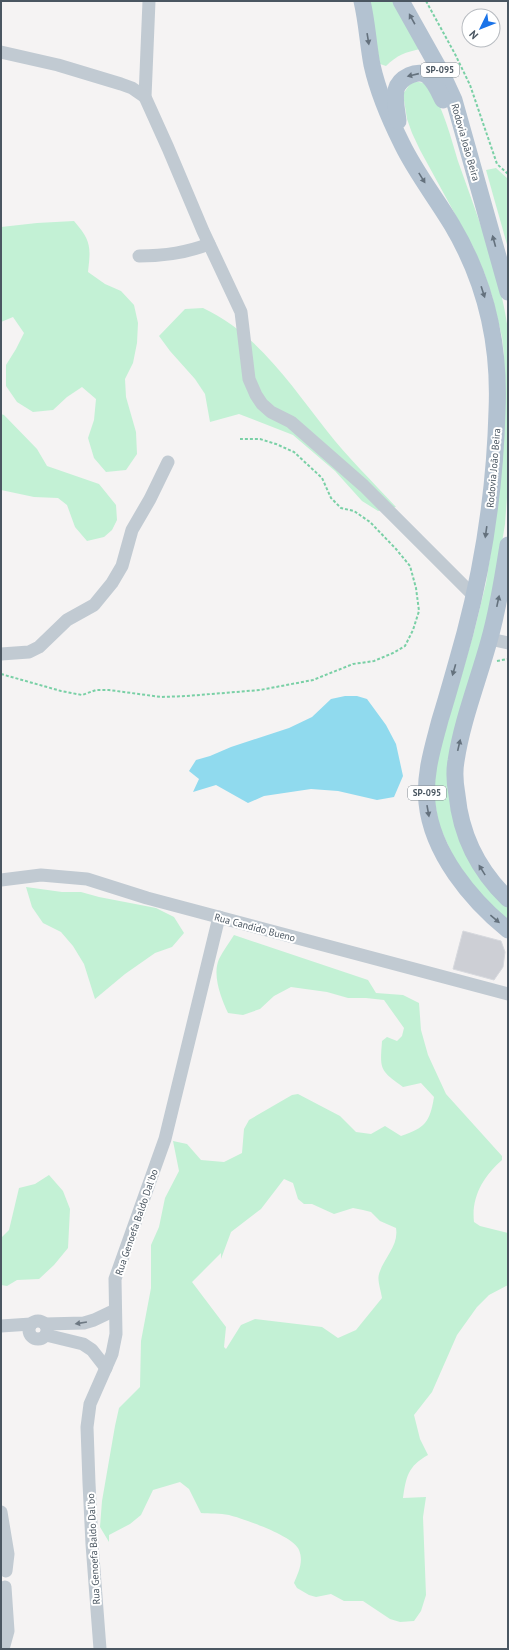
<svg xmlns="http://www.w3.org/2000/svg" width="509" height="1650" font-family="'PT Sans',sans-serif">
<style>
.green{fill:#c3f1d5;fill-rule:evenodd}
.water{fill:#90daee}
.building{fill:#cdcfd5;stroke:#d7d9de}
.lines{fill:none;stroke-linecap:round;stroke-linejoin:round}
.path{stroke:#7ad0a6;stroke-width:2;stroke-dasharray:3 2;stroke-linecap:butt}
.minor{stroke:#c1cad2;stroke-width:13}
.major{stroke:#b3c2d1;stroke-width:17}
.oneway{fill:#64717d}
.oneway2{fill:#6e7983}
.labels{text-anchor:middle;stroke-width:4;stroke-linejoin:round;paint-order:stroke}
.shield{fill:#fff;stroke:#808990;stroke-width:1}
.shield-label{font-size:9px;font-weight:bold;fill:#4a5661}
.street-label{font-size:10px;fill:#4a5661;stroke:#fff}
</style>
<rect width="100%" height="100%" fill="#f5f3f3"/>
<g class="green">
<path d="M369 1H393L420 49C406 52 397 55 386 66L380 64Z"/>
<path d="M415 82C420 82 423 82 427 85 442 101 452 142 459 164 478 218 500 273 508 330V484L505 524 495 585 448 785 508 906V922L478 892 454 858 439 825 433 792 437 759 474 632 486 583 491 551 504 355 502 337 492 296 484 272 473 247 420 150 412 133 407 119 403 94 410 84Z"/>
<polygon points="496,168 508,179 508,248 486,170"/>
<path d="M74 221C91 241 91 246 88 272L105 284 121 291 134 305 138 323 137 343 133 363 125 379 126 397 136 432 137 454 126 470 106 472 94 458 88 438 94 420 96 399 82 387 67 397 53 410 33 412 17 402 6 386V365L16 349 24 333 13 317 1 322V227L37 223Z"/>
<path d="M203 308C257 333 291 385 327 431 348 458 373 482 396 507L378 511 362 501 335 471 293 435 239 414 210 422 205 394 195 379 170 351 159 336 185 309Z"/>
<polygon points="1,414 4,415 37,449 47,466 99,484 116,505 117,520 112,530 104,537 87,541 75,527 67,505 58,498 34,497 1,490"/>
<polygon points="26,887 62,892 81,892 99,897 156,908 174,917 184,933 172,947 155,953 125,974 95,999 84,964 73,946 61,932 43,923 32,907"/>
<path d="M234 935 368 980 376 993 403 995 419 1003 421 1030 428 1055 446 1094 502 1156V1160C484 1176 471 1196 474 1222L480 1226 508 1233V1285L489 1295 477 1307 457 1335 432 1392 414 1415 420 1439 428 1455C408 1466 406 1477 403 1498L426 1497 423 1517 426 1595 421 1611 414 1621 400 1622 390 1619 363 1601H344L331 1594 316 1597 309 1595 297 1588 294 1583C298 1573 304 1562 299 1550 294 1536 244 1519 229 1515 220 1513 210 1514 201 1513L189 1489 180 1482 153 1490 141 1515 130 1524 109 1535V1542L100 1527 102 1501 115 1426 119 1408 140 1387 141 1341 151 1288V1245L159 1227 165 1198 179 1171 173 1141 187 1144 201 1160 224 1162 242 1153 244 1129 249 1120 292 1095 298 1094 340 1116 356 1132 371 1134 385 1126 401 1136C425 1128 430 1122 434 1097L421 1083 403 1087C379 1070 380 1069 382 1041L387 1037 397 1041 402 1036 404 1028 384 1000 366 998H348L327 992 291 987 274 996 260 1009 243 1015 228 1013C221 998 212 975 219 959 223 951 229 943 234 935ZM284 1179 293 1183 298 1199 304 1204H312L334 1214 353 1208 363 1210 371 1212 380 1221 396 1228C399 1246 384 1257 379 1274 377 1280 381 1291 382 1298L356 1330 338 1338 322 1327 255 1319 241 1325 226 1349 224 1347 226 1327 192 1282 221 1253V1259L231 1232 261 1209Z"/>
<polygon points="49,1175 63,1191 70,1209 68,1248 54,1265 39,1279 17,1280 7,1286 1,1285 1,1238 9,1230 19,1188 35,1184"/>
</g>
<polygon class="water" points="345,696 357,696 367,699 386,725 396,744 403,776 394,797 377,800 338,791 311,789 264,796 248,803 216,785 193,792 199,779 189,771 196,760 210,756 231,747 289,728 312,717 331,699"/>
<polygon class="building" points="463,931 501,941 505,952 503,967 494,980 453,969"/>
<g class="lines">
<g class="path">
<polyline points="426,1 455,54 470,85 497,164 508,174"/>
<polyline points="497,661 508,659"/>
<polyline points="1,674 61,691 82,695 96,690 109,690 161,697 187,696 260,690 313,680 353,664 374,661 393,653 405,646 413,630 419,611 416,588 410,566 396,549 370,522 354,511 341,508 331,498 322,478 294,452 276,444 260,439 240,439"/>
</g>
<g class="minor">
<polyline points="149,1 145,97 168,148 203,231 241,312 249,379 256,395 262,404 271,412 291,422 364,486 474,596"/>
<polyline points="1,52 58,65 121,84 132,88 145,97"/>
<path d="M139 256C163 256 186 253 209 244"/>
<polyline points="490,639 508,643"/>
<polyline points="1,654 29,652 39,647 67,620 94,605 112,583 122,566 132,530 150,499 168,462"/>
<polyline points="1,880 41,875 87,879 147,898 508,994"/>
<circle cx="38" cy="1330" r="9"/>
<polyline points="45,1324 84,1323 94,1320 115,1310"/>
<polyline points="1,1326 31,1324"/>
<polyline points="46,1335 83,1344 92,1350 106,1368"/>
<polyline points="1,1512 8,1554 6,1571"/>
<polyline points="3,1649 8,1631 5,1587"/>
<polyline points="100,1649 92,1544 89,1483 87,1427 90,1404 112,1354 116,1334 115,1279 165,1139 219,917"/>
</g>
<g class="major">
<path d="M362 1C367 22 368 44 372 65 378 92 390 120 402 144 416 173 436 198 452 225 486 282 500 345 497 411 495 486 484 561 465 633 457 662 449 691 440 720 433 747 424 774 427 803 432 853 471 900 508 930"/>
<polyline points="401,1 443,76 454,100 508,292"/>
<path d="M398 121C397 111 394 100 396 90 399 78 418 68 428 76 435 82 439 92 443 100"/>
<path d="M508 545C503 577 498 610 489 641 478 681 462 721 456 761 454 772 455 784 457 795 461 836 478 870 508 899"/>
</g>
</g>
<defs><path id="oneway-solid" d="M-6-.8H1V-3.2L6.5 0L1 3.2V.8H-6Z"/></defs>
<g class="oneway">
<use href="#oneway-solid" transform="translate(412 19) rotate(-119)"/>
<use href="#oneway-solid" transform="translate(368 39) rotate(81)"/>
<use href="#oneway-solid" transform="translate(413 75) rotate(167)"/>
<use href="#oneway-solid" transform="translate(422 178) rotate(58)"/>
<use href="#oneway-solid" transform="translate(494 241) rotate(-105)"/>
<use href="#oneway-solid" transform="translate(483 292) rotate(72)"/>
<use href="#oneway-solid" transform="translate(486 532) rotate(98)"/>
<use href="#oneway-solid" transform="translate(498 601) rotate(-78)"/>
<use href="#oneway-solid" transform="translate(454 670) rotate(106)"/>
<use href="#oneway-solid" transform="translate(459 745) rotate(-77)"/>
<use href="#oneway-solid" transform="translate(428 811) rotate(80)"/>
<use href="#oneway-solid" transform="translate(482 870) rotate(-122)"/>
<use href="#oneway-solid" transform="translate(495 919) rotate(40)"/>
</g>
<use class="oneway2" href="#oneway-solid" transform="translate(81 1323) rotate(171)"/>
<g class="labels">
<g class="shield">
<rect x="421" y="63" width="38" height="14" rx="3"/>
<rect x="408" y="786" width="38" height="14" rx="3"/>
</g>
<g class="shield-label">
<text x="440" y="73">SP-095</text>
<text x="427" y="796">SP-095</text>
</g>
<g class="street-label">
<text transform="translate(466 142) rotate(74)" y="4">Rodovia João Beira</text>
<text transform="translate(493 468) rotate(-85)" y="4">Rodovia João Beira</text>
<text transform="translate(255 927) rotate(15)" y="4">Rua Candido Bueno</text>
<text transform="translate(136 1222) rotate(-71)" y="4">Rua Genoefa Baldo Dal'bo</text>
<text transform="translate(93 1549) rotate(-93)" y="4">Rua Genoefa Baldo Dal'bo</text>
</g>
</g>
<rect width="509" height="1650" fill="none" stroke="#4a5661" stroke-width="4"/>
<g transform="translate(481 28) rotate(227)"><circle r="19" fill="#ffffff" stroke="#b7bbc0"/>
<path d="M0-3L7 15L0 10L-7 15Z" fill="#1a73e8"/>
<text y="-6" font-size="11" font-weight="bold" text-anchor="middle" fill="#4a5661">N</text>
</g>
</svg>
